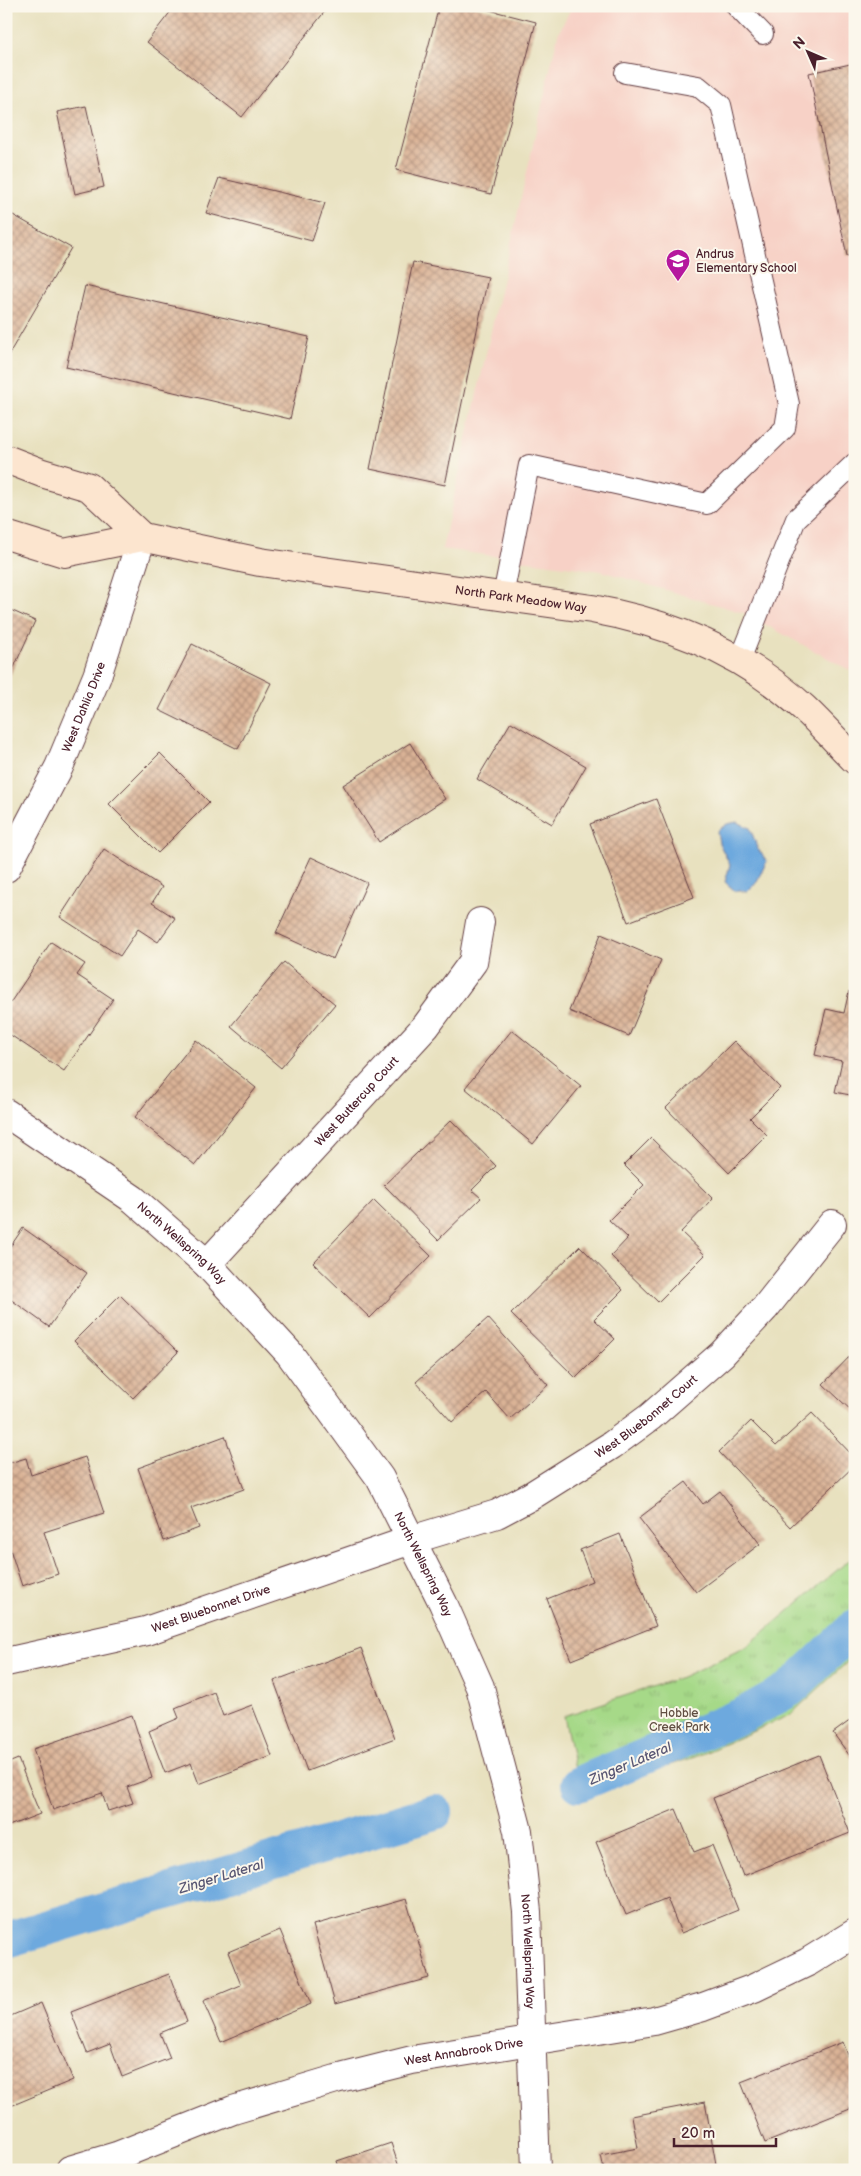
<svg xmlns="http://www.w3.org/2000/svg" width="861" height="2176" font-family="'Balsamiq Sans',sans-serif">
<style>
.built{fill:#f7d1c6}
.park{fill:url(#park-tufts);stroke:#787c5a}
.water{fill:#6da9de;stroke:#5c6484}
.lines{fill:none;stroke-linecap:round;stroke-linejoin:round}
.canal{stroke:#6da9de;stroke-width:36}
.building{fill:url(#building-cross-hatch)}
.lane-casing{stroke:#623c41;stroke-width:22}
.street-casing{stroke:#623c41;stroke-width:30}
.secondary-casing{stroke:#623c41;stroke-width:30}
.lane{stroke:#fff;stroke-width:20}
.street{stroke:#fff;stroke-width:28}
.secondary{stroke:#fce5cf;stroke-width:28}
.labels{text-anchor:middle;stroke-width:4;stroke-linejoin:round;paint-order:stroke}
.poi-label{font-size:12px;fill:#4a1f2b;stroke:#fbf7ec;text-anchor:start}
.street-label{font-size:12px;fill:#4a1f2b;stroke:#fbf7ec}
.park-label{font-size:12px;fill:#614e42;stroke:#fbf7ec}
.water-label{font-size:14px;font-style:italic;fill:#585673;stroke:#fbf7ec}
</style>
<defs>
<pattern id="park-tufts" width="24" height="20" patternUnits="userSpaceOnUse" patternTransform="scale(1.25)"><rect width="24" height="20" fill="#a6d988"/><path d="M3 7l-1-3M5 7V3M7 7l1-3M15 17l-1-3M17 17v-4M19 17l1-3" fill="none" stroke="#90ba76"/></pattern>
<pattern id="building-cross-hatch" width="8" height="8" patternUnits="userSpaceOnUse" patternTransform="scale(1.25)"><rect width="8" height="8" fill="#dab396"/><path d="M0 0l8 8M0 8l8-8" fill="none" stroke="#b3917b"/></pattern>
</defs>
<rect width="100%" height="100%" fill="#fbf7ec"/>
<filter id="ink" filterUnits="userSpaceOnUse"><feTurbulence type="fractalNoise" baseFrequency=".02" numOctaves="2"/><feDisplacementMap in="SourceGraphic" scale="10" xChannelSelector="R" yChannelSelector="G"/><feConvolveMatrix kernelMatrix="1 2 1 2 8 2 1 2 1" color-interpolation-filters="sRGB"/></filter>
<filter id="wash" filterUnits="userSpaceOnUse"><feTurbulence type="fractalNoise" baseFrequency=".0096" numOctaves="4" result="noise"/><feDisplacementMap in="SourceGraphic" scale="20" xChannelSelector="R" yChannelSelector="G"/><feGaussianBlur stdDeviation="1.12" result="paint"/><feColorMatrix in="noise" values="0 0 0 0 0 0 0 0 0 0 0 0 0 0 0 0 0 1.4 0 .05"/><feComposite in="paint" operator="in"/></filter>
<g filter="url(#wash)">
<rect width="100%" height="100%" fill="#e8e1bf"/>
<polygon class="built" points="572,6 855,6 855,673 744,613 601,571 442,549 558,34"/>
<polygon class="park" points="855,1555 855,1655 790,1715 695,1757 580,1793 564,1716 682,1677 746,1647"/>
<polygon class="water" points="737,822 750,828 758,849 767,861 757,881 748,891 735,891 725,882 730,865 719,843 717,831 727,824"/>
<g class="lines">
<g class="canal">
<polyline points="579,1784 743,1715 790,1689 855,1627"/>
<polyline points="6,1940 435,1812"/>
</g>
</g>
<g id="blocks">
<g class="building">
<polygon points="175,6 329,6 242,117 147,42"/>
<polygon points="439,6 474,6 536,22 491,194 396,170"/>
<polygon points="855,63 855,254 847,256 809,73"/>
<polygon points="86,106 104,187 75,194 57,112"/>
<polygon points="219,178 325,203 312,241 206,213"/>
<polygon points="6,211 71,248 6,359"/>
<polygon points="413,262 488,277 445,485 370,469"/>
<polygon points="85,286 309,337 290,419 66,367"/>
<polygon points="6,608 35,621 6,685"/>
<polygon points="192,644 271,683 238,749 159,710"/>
<polygon points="511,722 586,766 552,824 477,779"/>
<polygon points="410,743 445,799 379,842 343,785"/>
<polygon points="160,753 209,802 158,853 109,804"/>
<polygon points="656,799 694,897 628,922 590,824"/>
<polygon points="104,849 162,887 152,903 175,918 158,942 138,929 120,956 60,917"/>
<polygon points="311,857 367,883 333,959 276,933"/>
<polygon points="601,934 661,960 629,1036 569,1011"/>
<polygon points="51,942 85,964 77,975 113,999 64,1071 6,1032 6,1009"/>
<polygon points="284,962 335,1004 281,1068 231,1026"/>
<polygon points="849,991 855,993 855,1096 835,1092 842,1061 815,1055 826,1009 844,1013"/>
<polygon points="512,1030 581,1086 533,1144 465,1088"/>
<polygon points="196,1040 256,1088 195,1165 135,1117"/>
<polygon points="734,1041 780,1088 750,1118 767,1135 729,1173 666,1108"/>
<polygon points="451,1120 496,1166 472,1190 481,1198 438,1240 384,1185"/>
<polygon points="651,1138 713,1199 681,1232 705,1255 658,1302 611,1256 628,1238 609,1220 644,1185 624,1165"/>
<polygon points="374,1200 431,1256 370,1318 313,1263"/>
<polygon points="23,1228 87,1273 49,1327 6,1296 6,1253"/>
<polygon points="580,1246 623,1290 594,1319 615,1339 576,1378 511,1314"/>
<polygon points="120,1295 178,1352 133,1398 74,1341"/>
<polygon points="488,1318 548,1385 510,1419 486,1392 452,1422 416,1382"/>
<polygon points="855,1351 855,1414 823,1384"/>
<polygon points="812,1413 855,1458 855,1465 790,1527 719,1452 751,1421 776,1446"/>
<polygon points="225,1436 244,1489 191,1508 199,1528 164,1541 138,1468"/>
<polygon points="85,1457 104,1513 44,1532 58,1574 22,1586 6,1537 6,1464 26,1458 31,1475"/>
<polygon points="686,1482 703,1504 720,1491 760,1544 696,1592 639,1518"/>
<polygon points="620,1534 656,1626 571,1660 547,1599 592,1581 580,1550"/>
<polygon points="361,1648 395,1738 307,1771 274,1681"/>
<polygon points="214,1692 223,1716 252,1705 272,1756 199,1784 191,1763 165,1773 149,1731 179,1718 175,1708"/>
<polygon points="132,1715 152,1778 127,1787 133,1803 108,1811 102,1793 53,1810 33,1749"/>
<polygon points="855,1717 855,1763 833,1733"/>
<polygon points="819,1755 850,1833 743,1876 713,1798"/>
<polygon points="18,1759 40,1814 6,1827 6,1764"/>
<polygon points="676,1809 694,1852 712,1845 738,1910 681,1933 667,1898 626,1915 596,1842"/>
<polygon points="406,1899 429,1978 335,2004 313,1925"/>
<polygon points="280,1930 311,2004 221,2042 203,2001 241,1985 228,1952"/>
<polygon points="169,1974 187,2022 160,2033 170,2058 122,2077 110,2044 87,2053 71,2012"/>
<polygon points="41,2003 73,2080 6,2108 6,2018"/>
<polygon points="843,2042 855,2073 855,2107 765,2143 741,2082"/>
<polygon points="705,2102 717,2170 604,2170 601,2155 638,2148 632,2116"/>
<polygon points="391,2143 400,2170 340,2170 337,2161"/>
</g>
</g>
</g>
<g filter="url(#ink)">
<use href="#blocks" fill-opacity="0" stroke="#623c41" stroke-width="1"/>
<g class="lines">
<defs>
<g id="lane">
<polyline points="736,6 763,34"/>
<polyline points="503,596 529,465 707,504 785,428 789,404 721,105 698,86 625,73"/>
<polyline points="740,660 796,519 855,463"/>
</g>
<g id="street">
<path id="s1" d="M6 868 59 767 97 676 142 537"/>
<path id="s2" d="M6 1113 133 1199 207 1264 289 1353 380 1478 443 1603 480 1687 518 1831 527 1912 536 2170"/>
<path id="s3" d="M207 1264 426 1026 473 962 480 922"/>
<path id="s4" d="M6 1662 146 1631 411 1540 497 1514 531 1496 612 1445 650 1417 722 1354 765 1308 832 1224"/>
<path id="s5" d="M70 2170 117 2156 233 2110 336 2079 412 2060 654 2021 703 2007 754 1988 808 1962 855 1933"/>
</g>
<g id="secondary">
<polyline points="6,459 42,473 89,487 142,537 64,553 6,535"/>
<path id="s6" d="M142 537 260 562 592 609C671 623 744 653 804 708 822 725 838 743 855 760"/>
</g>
</defs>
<use href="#lane" class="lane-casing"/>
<use href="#street" class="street-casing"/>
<use href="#secondary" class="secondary-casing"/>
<use href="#lane" class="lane"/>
<use href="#street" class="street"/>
<use href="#secondary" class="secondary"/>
</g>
</g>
<defs>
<symbol id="school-pin" viewBox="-11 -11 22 30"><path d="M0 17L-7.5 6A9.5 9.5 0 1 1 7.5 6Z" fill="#b5179e" stroke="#fbf7ec"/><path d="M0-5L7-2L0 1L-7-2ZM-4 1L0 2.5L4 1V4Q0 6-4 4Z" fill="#fff"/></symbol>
</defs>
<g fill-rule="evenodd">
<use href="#school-pin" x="664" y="247" width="28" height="38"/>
</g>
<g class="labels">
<g class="poi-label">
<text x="696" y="258">Andrus<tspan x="696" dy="14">Elementary School</tspan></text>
</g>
<g class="street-label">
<text dy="4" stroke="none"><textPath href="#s6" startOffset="384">North Park Meadow Way</textPath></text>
<text dy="4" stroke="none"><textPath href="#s1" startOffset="179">West Dahlia Drive</textPath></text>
<text dy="4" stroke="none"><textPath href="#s3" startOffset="221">West Buttercup Court</textPath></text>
<text dy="4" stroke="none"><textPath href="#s2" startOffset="219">North Wellspring Way</textPath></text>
<text dy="4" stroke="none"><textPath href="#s4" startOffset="692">West Bluebonnet Court</textPath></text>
<text dy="4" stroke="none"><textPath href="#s2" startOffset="624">North Wellspring Way</textPath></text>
<text dy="4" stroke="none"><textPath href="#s4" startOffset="212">West Bluebonnet Drive</textPath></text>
<text dy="4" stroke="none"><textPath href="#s2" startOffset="1029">North Wellspring Way</textPath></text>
<text dy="4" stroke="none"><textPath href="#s5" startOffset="412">West Annabrook Drive</textPath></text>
</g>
<g class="park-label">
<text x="679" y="1717">Hobble<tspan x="679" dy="14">Creek Park</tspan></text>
</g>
<g class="water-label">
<text transform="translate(630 1763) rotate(-23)" y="5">Zinger Lateral</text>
<text transform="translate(221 1876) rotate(-17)" y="5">Zinger Lateral</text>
</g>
</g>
<rect width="861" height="2176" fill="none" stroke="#fbf7ec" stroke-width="25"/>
<g transform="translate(808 52) rotate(315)" stroke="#fbf7ec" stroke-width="4" paint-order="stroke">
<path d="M0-4L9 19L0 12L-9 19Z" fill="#4a1f2b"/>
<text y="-8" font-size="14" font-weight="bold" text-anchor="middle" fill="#4a1f2b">N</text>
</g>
<path d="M674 2138v8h102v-8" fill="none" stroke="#4a1f2b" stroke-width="2.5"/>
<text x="681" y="2138" font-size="15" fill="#4a1f2b" stroke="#fbf7ec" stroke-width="4" paint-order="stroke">20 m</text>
</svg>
